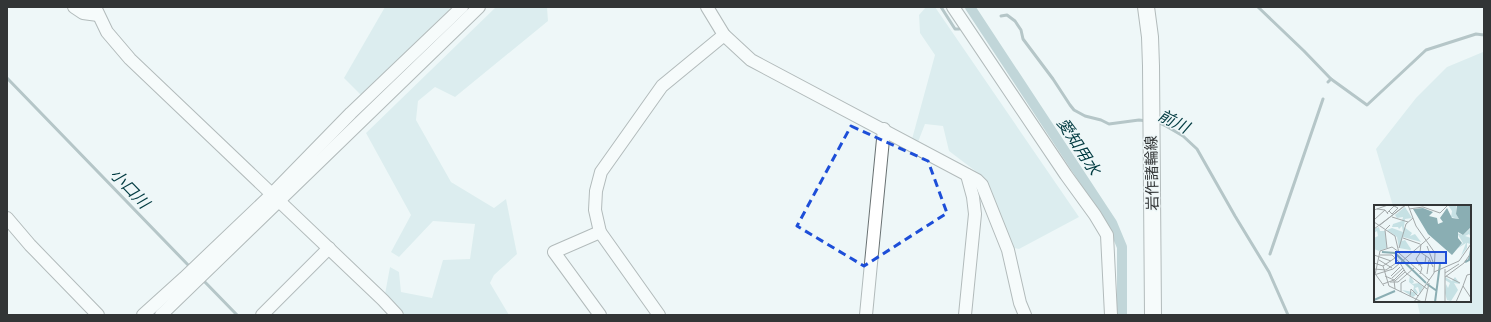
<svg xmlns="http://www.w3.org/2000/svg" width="1491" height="322" font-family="'Exo 2','Noto Sans JP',sans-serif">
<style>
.green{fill:#c6e1e4}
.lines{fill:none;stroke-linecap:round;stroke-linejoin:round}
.stream{stroke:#708a8e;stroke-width:3}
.canal{stroke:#8aaeb3;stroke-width:10}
.minor-casing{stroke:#697172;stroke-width:14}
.major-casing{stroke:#697172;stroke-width:18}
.minor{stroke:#fff;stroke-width:12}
.major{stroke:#fff;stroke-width:16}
.marked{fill:none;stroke:#1d4ed8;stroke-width:3;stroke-dasharray:8 5;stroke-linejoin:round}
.labels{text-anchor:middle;stroke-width:3;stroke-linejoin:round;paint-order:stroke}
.street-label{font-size:15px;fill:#323536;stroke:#eef7f8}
.water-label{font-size:16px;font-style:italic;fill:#003a40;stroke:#eef7f8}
.inset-river{fill:none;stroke:#8aaeb3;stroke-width:2}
.inset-road{fill:none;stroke:#a3a9aa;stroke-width:1}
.view{fill:#1d4ed8;fill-opacity:0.15;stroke:#1d4ed8;stroke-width:2}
.inset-edge{fill:none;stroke:#323536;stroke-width:2}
</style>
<rect width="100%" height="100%" fill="#eef7f8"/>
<g class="green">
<polygon points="385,7 452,7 361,95 344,78"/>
<polygon points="496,7 547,7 548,21 455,97 435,87 418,101 416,120 451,182 494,208 506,199 517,254 494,275 490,283 509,315 405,315 385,294 390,267 399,272 401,292 432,298 443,260 470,259 475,224 433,221 399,257 391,252 411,215 366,133"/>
<polygon points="926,7 935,7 1079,217 1019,249 1014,248 982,176 949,151 943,126 925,124 918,142 912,139 935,55 920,33 919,15"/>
<polygon points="1483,52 1484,52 1484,315 1420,315 1417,301 1470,301 1470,206 1393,206 1376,149 1416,98 1447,67"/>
</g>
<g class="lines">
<g class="stream">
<polyline points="941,7 955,29 959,29"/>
<polyline points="1258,7 1304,51 1331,79 1328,82"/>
<polyline points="1001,16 1007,15 1015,21 1021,30 1023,39 1053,79 1070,105 1074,110 1085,116 1101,120 1109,124 1139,120 1147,121"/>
<polyline points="7,78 191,268"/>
<polyline points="1331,79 1367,105 1426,50 1476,34 1484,35"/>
<polyline points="1157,122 1166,126 1183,136 1197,149 1235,216 1269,272 1288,315"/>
<polyline points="1270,254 1323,99"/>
<polyline points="202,279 237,315"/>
</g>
<polyline class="canal" points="970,7 1112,223 1122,247 1122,315"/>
<defs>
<g id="minor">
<polyline points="74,7 83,13 98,15"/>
<polyline points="95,7 107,32 130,59 383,300 397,315"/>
<polyline points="707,7 724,35 751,60 977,180 982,185 1008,250 1020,303 1025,315"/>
<polyline points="953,7 1066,175 1095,215 1107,235 1111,315"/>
<polyline points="7,218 30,245 98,315"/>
<polyline points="600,232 554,252 600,315"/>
<polyline points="143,315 184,278 271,195 351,113 462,7"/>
<polyline points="161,315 479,7"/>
<polyline points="262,315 329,248"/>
<polyline points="659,315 600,232 595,210 596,191 601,172 662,86 724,35"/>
<polyline points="866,315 884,129"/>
<polyline points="965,315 975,214 973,197 967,175"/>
</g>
<polyline id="major" points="1146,7 1150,37 1151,66 1153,315"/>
</defs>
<use href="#minor" class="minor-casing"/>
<use href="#major" class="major-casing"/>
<use href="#minor" class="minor"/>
<use href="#major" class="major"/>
</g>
<path d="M0 0H1491V322H0ZM851 126 928 161 947 213 864 266 797 226Z" fill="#eef7f8" fill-opacity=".55" fill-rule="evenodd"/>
<path class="marked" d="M851 126 928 161 947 213 864 266 797 226Z"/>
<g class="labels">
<g class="street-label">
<text transform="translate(1152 173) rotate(-91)" y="5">岩作諸輪線</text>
</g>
<g class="water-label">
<text transform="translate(1174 121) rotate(27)" y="6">前川</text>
<text transform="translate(1079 146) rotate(57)" y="6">愛知用水</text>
<text transform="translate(130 188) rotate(46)" y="6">小口川</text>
</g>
</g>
<g transform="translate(1374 205)">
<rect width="97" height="97" fill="#eef7f8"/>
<path d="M74 0H82V9L85 14 77 12 78 6ZM31 2 38 13 31 14 30 22 38 28 36 31 41 29 47 37 29 32 28 36 31 35 37 44 34 50 36 45 25 43 23 32 13 25 18 23 29 27 28 21 25 24 24 22H18L19 19 28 16 29 12 23 13 21 10ZM5 22 6 26H11L13 43 5 46 0 44V33L4 31 3 26 0 28V24ZM97 23V32L95 29 91 31 97 33V39L93 38V43L87 51 92 38 81 45 89 38 83 28 89 30ZM36 70 40 77 38 79 45 78 49 82 46 89 44 82 41 83 44 88 39 92 28 85 39 87 40 81 35 77ZM71 72 78 76 81 72 86 79 80 78 84 85 77 96 73 95 71 88 72 79 74 83 76 78 71 75Z" fill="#c6e1e4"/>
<path d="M83 0H97V22L89 30 84 27V33L88 38 78 50 54 29 39 4 49 3 59 7 55 11 63 13 64 19 69 17 66 13 73 3 78 13 85 14 82 9Z" fill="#8aaeb3"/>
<path class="inset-river" d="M8 47 21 48 52 78M91 57 95 55 97 45M53 79 63 86M0 95 21 86M61 97 66 59"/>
<path class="inset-road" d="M34 0 42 21 61 48 60 68 40 97M3 4 11 5 14 9M35 4 49 2 66 8 74 0M0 5 14 0M13 8 20 1 24 3 18 9 15 6M18 12 34 17M1 14 11 5M0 17 21 31 25 48 55 75M6 20 30 1M0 24 32 0M29 33 46 39M47 39 46 47 55 53 59 62M53 41 59 57M13 43 11 25 16 20M25 43 32 19 39 13M46 48 42 54 48 63 46 69M0 50 17 56M6 50H18L26 58M5 55 18 63M0 58 9 61 21 53M26 58 32 68 53 84M44 60 51 58 52 51M9 61 15 81 48 97M0 64 12 65 22 58M60 67 85 56 97 39M71 68 85 59M53 69 55 55M97 69 93 70 89 81 97 93M0 70 19 64 56 32M1 70 6 46 18 42 25 47M2 70 10 81M11 71 20 75 21 84M17 71 26 62M72 71 86 78M71 72 90 58 97 48M18 73 29 63M21 76 31 67M16 77H24L40 63M9 79 20 75 30 65M27 87V78L32 75M36 91 37 84 44 91M51 97 55 78M71 97V64M82 97 89 81"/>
<path class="view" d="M22 47H72V58H22Z"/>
<rect width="97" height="97" class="inset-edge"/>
</g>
<rect width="1491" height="322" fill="none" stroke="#323536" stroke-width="16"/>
</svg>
